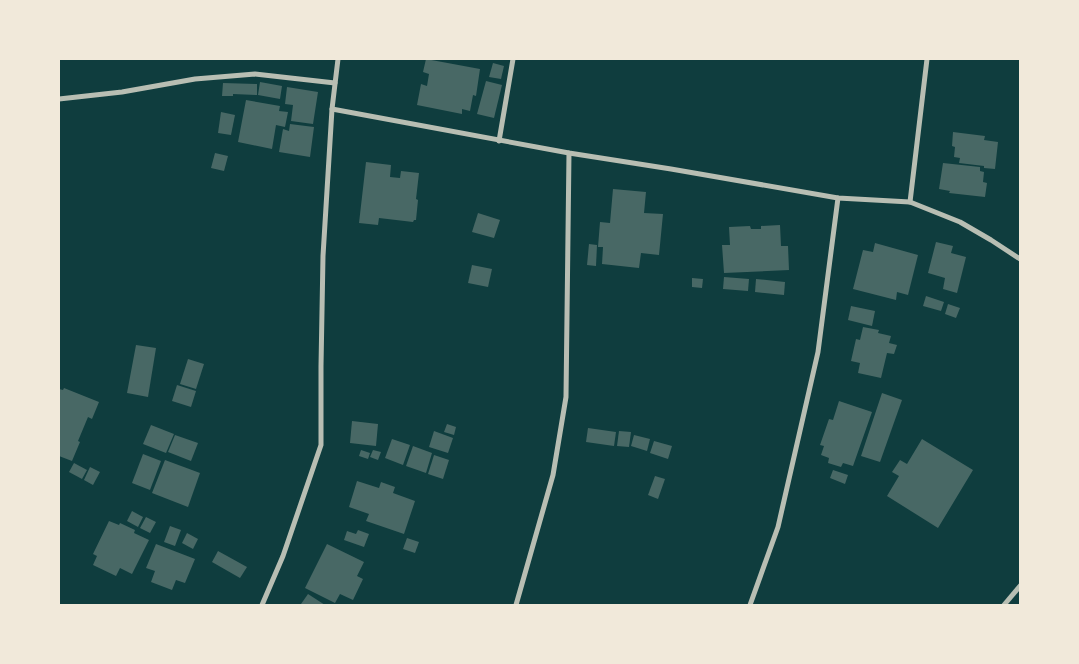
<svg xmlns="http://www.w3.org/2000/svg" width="1079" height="664" font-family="Signika,sans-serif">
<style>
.building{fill:#486865}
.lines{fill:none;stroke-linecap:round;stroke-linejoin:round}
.minor{stroke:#b8beb3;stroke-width:5}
</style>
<rect width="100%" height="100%" fill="#0f3d3e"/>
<g class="building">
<polygon points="426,59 480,69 476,96 473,95 470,111 462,109 462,114 417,105 421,84 427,86 429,74 423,72"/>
<polygon points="493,63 504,66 501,79 489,77"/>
<polygon points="486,81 502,85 494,118 477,114"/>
<polygon points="260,82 282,86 280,99 258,95"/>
<polygon points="223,83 257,84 257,95 233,94 233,96 222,96"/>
<polygon points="287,87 318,92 313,124 291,121 293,105 285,104"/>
<polygon points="246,100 280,106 279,111 288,112 285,127 276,125 272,149 238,142"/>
<polygon points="221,112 235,115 231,135 218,133"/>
<polygon points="290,124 314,127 310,157 279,152 283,129 289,131"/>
<polygon points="953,132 985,136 984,140 998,142 995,169 984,168 984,166 959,163 960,158 954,157 955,147 952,146"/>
<polygon points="215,153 228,156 224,171 211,168"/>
<polygon points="366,162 391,165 390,177 400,178 401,171 419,173 416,199 418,200 416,220 414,220 413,222 379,218 378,225 359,223"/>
<polygon points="943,163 980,167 980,171 984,172 983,182 987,183 985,197 949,193 950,191 939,189"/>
<polygon points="613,189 646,192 644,213 663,214 659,255 641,253 639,268 602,264 603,247 598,247 600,222 610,223"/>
<polygon points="478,213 500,220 494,238 472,232"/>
<polygon points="780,225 781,246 788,246 789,270 724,273 722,245 730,245 729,227 750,226 751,229 761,229 761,226"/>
<polygon points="936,242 953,246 951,253 966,257 957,293 943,289 945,278 928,273"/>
<polygon points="875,243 918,255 908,295 897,292 896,300 853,289 863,250 873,252"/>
<polygon points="589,244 597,245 596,266 587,265"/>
<polygon points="472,265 492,269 488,287 468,283"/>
<polygon points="724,277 749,279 748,291 723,289"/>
<polygon points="692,278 703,279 702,288 692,287"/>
<polygon points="756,279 785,282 784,295 755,292"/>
<polygon points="926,296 944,302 941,311 923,306"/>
<polygon points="948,304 960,308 956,318 945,314"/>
<polygon points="851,306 875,311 872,326 848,320"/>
<polygon points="863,327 879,330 878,333 891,336 889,343 897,345 894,354 887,353 881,378 858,373 860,363 851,361 856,339 860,340"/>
<polygon points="136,345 156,348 148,397 127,393"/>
<polygon points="188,359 204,364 196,389 180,384"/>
<polygon points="177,385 196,391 191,407 172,401"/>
<polygon points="64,388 99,402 92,419 88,417 78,441 80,442 72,461 59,456 59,389 63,390"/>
<polygon points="882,393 902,400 880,462 861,456"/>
<polygon points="839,401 872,412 853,466 843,463 841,467 828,463 829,458 821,455 824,446 820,445 829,419 833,420"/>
<polygon points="352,421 378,424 376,446 350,443"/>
<polygon points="447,424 456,427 454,435 444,432"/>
<polygon points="151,425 174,434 166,453 143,444"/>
<polygon points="588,428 616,432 614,446 586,442"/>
<polygon points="434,431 453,438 448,453 429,447"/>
<polygon points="619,431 631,432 629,447 617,446"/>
<polygon points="175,435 198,443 191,461 168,452"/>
<polygon points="634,435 650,439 647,451 631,446"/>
<polygon points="392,439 410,445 403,465 385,458"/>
<polygon points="922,439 973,470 938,528 887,496 899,476 892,472 900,460 907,464"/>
<polygon points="654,441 672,446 668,459 650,453"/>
<polygon points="413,446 432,453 426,473 406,466"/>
<polygon points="361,450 370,453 368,459 359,456"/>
<polygon points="373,450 381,452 378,460 370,457"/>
<polygon points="143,454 161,461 150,490 132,483"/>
<polygon points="434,455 449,460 443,479 428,474"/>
<polygon points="165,460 200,473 188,507 152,493"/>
<polygon points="74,463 87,470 82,479 69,472"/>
<polygon points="90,467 100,472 93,485 84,480"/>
<polygon points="833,470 848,475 845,484 830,478"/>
<polygon points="655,476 665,479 658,499 648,495"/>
<polygon points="357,481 379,488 381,482 395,487 393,493 415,501 404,534 366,521 369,514 349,507"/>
<polygon points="132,511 143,517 138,527 127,521"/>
<polygon points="146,517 156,522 150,533 140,528"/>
<polygon points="109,521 119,525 120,523 135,530 134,533 149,540 132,574 120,568 116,576 93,565 97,556 93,554"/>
<polygon points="170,526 181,530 175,546 164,542"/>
<polygon points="358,530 369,534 364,547 344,540 347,531 356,534"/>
<polygon points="187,533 198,539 193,549 182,543"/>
<polygon points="407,538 419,542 415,553 403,549"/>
<polygon points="156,544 195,559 185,583 176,580 172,590 151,582 155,571 146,568"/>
<polygon points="327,544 364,562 357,576 363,579 353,600 340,594 335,603 305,588"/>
<polygon points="218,551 247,567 240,578 212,562"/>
<polygon points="308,594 325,605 303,605 301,604"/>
</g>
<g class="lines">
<g class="minor">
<polyline points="59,99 122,92 195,79 255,74 335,83"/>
<polyline points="332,109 569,153 671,169 838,198 910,202 960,222 991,240 1020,259"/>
<polyline points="499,141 513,59"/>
<polyline points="910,202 927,59"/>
<polyline points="262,605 283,556 321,445 321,366 323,256 332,109 338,59"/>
<polyline points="516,605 553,475 566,397 569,153"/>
<polyline points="750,605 778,527 818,352 838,198"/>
<polyline points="1004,605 1020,586"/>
</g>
</g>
<rect width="1079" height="664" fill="none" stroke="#f1e9da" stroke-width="120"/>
</svg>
